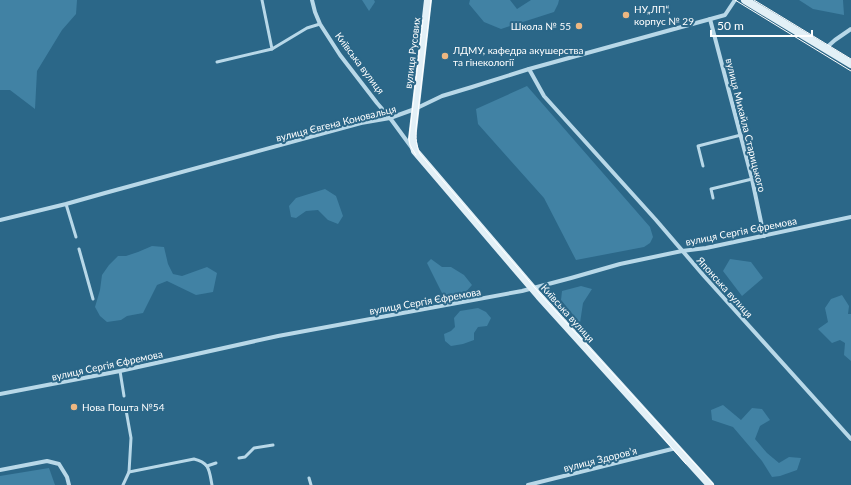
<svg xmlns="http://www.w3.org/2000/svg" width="851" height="485" font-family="Lato,sans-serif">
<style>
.green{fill:#4182a4}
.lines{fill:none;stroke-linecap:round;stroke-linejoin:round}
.lane{stroke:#b8d8e8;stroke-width:3}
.street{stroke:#b8d8e8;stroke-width:4}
.secondary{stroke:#e2f0f7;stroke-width:8}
.tram{stroke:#fff;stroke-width:1}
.poi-dot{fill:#edb781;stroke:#2b6788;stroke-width:1.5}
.labels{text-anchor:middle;stroke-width:4;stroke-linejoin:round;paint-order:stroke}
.poi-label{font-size:10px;fill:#fff;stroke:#2b6788;text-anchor:start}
.street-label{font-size:10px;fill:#fff;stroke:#2b6788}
</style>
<rect width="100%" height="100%" fill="#2b6788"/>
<g class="green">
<polygon points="0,0 77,0 76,14 62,30 37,71 35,109 10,90 0,90"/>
<polygon points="362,0 374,0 375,2 369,11"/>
<polygon points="470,0 510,0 517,9 531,0 559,0 558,4 554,12 501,29 484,22 469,4"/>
<polygon points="799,0 843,0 844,15 813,9"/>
<polygon points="527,86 650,227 653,237 650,243 644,247 576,260 544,198 478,124 476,109"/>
<polygon points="325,189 336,196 343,216 338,224 328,220 318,210 306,211 296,218 291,217 289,206 296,198"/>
<polygon points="152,246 164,247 168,264 173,274 182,276 207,267 217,273 213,292 196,295 167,281 157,285 143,313 127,316 121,320 107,322 100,316 95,307 100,290 102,275 109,265 118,256 126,256 138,252"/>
<polygon points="431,259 442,267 451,267 464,275 472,285 463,295 454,299 443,295 427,263"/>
<polygon points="730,259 751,262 763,278 742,296 723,271"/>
<polygon points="581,286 592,289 583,303 580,323 561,300 562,291"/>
<polygon points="842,295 849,306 848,314 851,314 851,361 844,355 845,343 840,340 832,343 818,329 828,322 825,308 831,299"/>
<polygon points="478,308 486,312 491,318 487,326 478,327 474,333 474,340 463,344 451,346 445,341 444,334 451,331 455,327 454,318 460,311"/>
<polygon points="723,405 741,420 752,408 762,409 770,420 760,426 755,439 767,453 779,463 789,457 801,458 797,470 780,476 772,477 762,461 733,427 712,420 711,410"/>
<polygon points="49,468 55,485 0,485 0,476"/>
</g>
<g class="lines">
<g class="lane">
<polyline points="262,0 272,49"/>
<polyline points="217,62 272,49 307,28 320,24"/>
<polyline points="703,166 698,146 741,135"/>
<polyline points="713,198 711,189 752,179"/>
<polyline points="66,204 76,237"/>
<polyline points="79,249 93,299"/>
<polyline points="120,371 124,396"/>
<polyline points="239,458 245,457 254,448 273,445"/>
<polyline points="207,466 216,463"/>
<path d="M129 472 194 459C210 463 209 470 212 485"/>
<polyline points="309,478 311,485"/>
<polyline points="123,485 129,472 131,438 126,410"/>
</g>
<g class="street">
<polyline points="312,0 315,12 320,24 340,55 377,103 390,118 412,148"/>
<polyline points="710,19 752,179 764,236"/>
<polyline points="826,48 835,40 851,29"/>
<polyline points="529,69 544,96 656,220 704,276 851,439"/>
<polyline points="0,220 66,204 105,193 361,123 390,118 415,109 442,96 472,87 529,69 725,15 735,0"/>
<polyline points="0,394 120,371 278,336 522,291 571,278 620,264 682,251 706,248 851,217"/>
<polyline points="0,470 47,461 59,464 67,477 69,485"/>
<polyline points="528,485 676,448"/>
</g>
<g class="secondary">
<polyline points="428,0 412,139 415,151 539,296 710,485"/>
<polyline points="745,0 851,64"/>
</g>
<g class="tram">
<path d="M431 0 416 129C416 138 416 145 420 154L541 295 714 485"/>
<polyline points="735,0 851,71"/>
<polyline points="754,0 851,59"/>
<polyline points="416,155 410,145 409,139 423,20"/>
<polyline points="658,432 686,464"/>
</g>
</g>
<g class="poi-dot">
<circle cx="626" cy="15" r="4"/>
<circle cx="579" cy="26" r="4"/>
<circle cx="445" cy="56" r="4"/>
<circle cx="74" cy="407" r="4"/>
</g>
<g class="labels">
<g class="poi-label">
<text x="634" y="13">НУ„ЛП“,<tspan x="634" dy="12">корпус № 29</tspan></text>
<text x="571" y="30" text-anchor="end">Школа № 55</text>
<text x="453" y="54">ЛДМУ, кафедра акушерства<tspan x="453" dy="12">та гінекології</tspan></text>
<text x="82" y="411">Нова Пошта №54</text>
</g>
<g class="street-label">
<text transform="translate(412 53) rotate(-83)" y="4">вулиця Русових</text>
<text transform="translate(360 63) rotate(53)" y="4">Київська вулиця</text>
<text transform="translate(336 123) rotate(-14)" y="4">вулиця Євгена Коновальця</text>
<text transform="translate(746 125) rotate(76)" y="4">вулиця Михайла Старицького</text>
<text transform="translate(741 231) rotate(-11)" y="4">вулиця Сергія Єфремова</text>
<text transform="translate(725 287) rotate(48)" y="4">Японська вулиця</text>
<text transform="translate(425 301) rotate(-10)" y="4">вулиця Сергія Єфремова</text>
<text transform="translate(568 313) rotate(48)" y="4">Київська вулиця</text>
<text transform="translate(107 365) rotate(-12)" y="4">вулиця Сергія Єфремова</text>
<text transform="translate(600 459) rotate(-14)" y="4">вулиця Здоровʼя</text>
</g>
</g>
<path d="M711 30v6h101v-6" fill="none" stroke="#ffffff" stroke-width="2"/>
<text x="717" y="30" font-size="12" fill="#ffffff" stroke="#2b6788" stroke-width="3" paint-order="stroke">50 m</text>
</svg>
